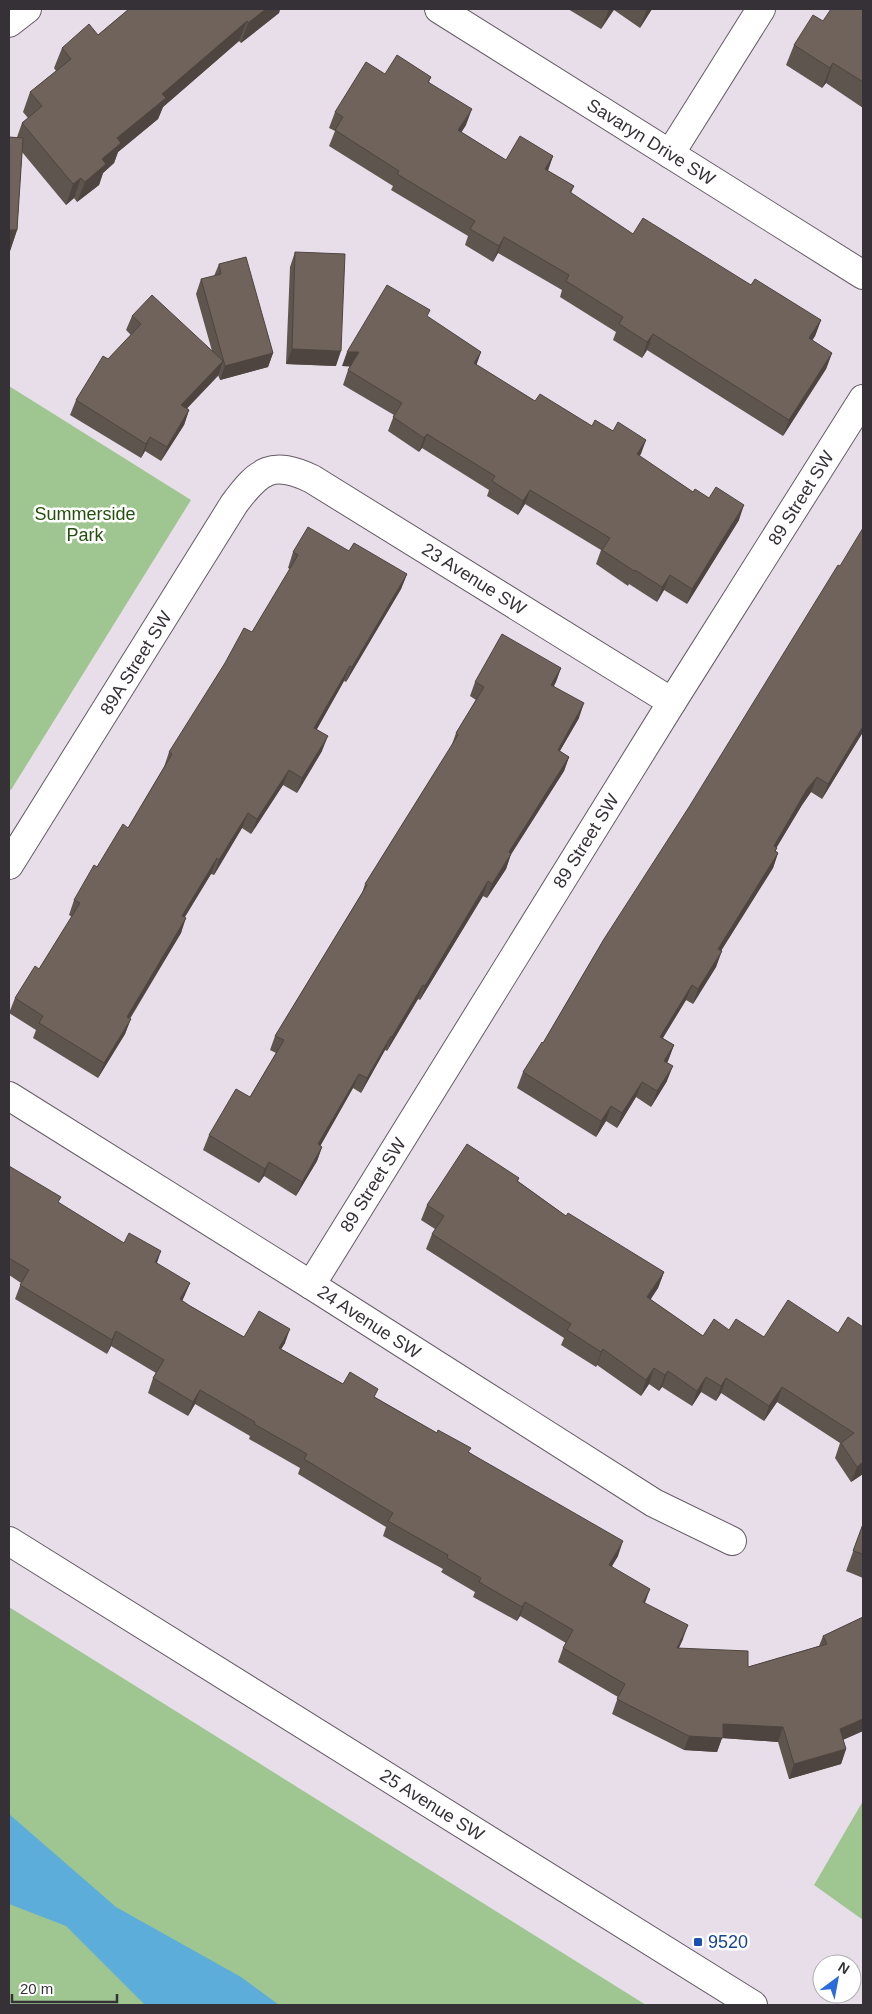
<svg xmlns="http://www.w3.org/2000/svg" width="872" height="2014" font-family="Arial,sans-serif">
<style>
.green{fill:#9fc690}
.water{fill:#5cadd9}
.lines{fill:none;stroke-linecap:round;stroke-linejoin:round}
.street-casing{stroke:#655c66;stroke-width:30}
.secondary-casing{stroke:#655c66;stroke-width:30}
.street{stroke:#fff;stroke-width:28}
.secondary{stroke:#fff;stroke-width:28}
.wall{fill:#5f554f}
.shaded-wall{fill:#4e4540}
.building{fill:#6f635c;stroke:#4e4540}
.transit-dot{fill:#1a4fb4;stroke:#fff;stroke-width:2}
.labels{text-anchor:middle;stroke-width:5;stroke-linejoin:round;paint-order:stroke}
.street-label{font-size:18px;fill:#353136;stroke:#fff}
.park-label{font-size:18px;fill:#244f0c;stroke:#fff}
.transit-label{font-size:18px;fill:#164399;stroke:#fff;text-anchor:start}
</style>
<rect width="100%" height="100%" fill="#e8deea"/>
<g class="green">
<polygon points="9,386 191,500 11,790 9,789"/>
<polygon points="9,1607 646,2005 9,2005"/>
<polygon points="863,1801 863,1920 814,1885"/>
</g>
<polygon class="water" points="9,1814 116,1907 241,1977 279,2005 145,2005 66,1926 9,1904"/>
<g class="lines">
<defs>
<g id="street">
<polyline points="9,23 27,9"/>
<polyline points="670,154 761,9"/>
<path d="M9 865 234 504C259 470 272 460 312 479L672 702"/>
<polyline points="9,1096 311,1285 654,1503 732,1541"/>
<polyline points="311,1285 672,702 863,399"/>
</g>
<g id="secondary">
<polyline points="439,9 863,275"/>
<polyline points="9,1541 753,2005"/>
</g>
</defs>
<use href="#street" class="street-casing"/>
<use href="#secondary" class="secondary-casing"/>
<use href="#street" class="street"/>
<use href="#secondary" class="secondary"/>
</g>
<g class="wall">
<polygon points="129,9 280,9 279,13 241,43 239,41 163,107 158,119 118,152 114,163 103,173 99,185 77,202 74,198 66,205 22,152 17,230 10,251 9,251 9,137 17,137 22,123 28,118 23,112 30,92 56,71 54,68 62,48 98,35"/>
<polygon points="568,9 652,9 640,28 614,10 601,29"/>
<polygon points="863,9 863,108 826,83 822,88 786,65 794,45 823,21"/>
<polygon points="385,74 431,77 429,82 466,125 461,132 506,160 553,156 548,171 574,186 571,193 633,234 751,285 821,320 815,336 812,340 832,353 826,369 783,436 647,350 642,358 613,340 616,332 560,297 562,290 498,253 493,262 465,245 468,236 391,190 393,186 329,146 335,131 329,128 335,112"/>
<polygon points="295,252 336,366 286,364 290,267"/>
<polygon points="219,264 273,353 268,367 220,380 218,375 187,408 189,410 184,425 161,461 145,451 141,458 70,415 76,400 108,359 131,335 126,330 132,316 212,351 196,294 201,279 214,276"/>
<polygon points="428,317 481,352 476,365 535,401 592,426 646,440 639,456 693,492 739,520 687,604 664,590 657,602 629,584 628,586 596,564 601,550 525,504 518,515 487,496 489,490 422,448 419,452 388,431 394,415 343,385 348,370 350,366 342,366"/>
<polygon points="349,551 407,574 401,589 346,682 344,681 317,729 322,751 297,793 283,785 251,834 242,828 214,875 211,874 185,917 181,933 130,1019 125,1034 98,1078 33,1038 36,1030 9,1013 15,998 39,969 72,917 69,915 74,900 97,867 128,828 164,767 169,752 252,632 290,569 288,568 293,552"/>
<polygon points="561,668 554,686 579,718 560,751 569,757 564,771 511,854 506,869 487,898 483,896 420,1000 418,999 387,1051 385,1050 361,1093 353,1088 320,1146 322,1147 317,1161 296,1196 264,1176 259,1183 203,1150 209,1135 250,1097 276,1053 270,1050 275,1036 362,893 365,884 451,747 456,733 476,700 470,696 475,682"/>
<polygon points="863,732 822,799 811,792 802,805 776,848 776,851 778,853 773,868 721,951 716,967 693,1004 686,1000 663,1038 674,1045 667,1063 667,1081 651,1107 636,1097 617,1128 606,1121 596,1137 517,1088 523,1072 543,1043 604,939"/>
<polygon points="9,1166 59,1203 157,1264 190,1283 182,1301 244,1337 285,1343 281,1349 343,1384 375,1397 469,1452 618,1556 612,1566 645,1603 683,1639 679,1648 748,1667 819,1646 823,1636 863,1617 863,1731 843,1740 846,1749 841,1764 789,1779 778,1742 722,1738 717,1752 684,1750 612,1714 618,1697 558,1662 563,1648 566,1643 520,1616 517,1621 473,1597 475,1592 441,1572 443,1569 383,1536 386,1527 298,1474 300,1468 249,1439 250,1436 195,1404 188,1416 148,1393 153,1378 156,1373 111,1346 107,1354 15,1299 21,1283 9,1275"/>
<polygon points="519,1178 518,1181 566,1216 664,1272 658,1288 650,1299 703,1336 729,1330 764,1337 838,1333 863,1327 863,1474 851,1482 835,1458 840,1443 777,1402 764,1421 721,1393 716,1401 701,1392 692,1406 662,1387 659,1391 649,1384 641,1396 597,1365 596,1367 561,1345 564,1338 426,1249 432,1234 435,1229 421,1220 427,1205"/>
<polygon points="863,1524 863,1578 846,1571"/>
</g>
<g class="shaded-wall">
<polygon points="266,9 280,9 279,13 241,43 248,23"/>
<polygon points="609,9 614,9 601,29"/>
<polygon points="647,9 652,9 640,28"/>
<polygon points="247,21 239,41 163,107 158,119 118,152 114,163 103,173 99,185 77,202 85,182 117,138 162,94"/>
<polygon points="833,63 826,83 822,88 830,68"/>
<polygon points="472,109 466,125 453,146 458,130"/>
<polygon points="553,156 547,172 545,169"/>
<polygon points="81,178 74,198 66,205 73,184"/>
<polygon points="9,230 17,230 10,251 9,251"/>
<polygon points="504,237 498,253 493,262 499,246"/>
<polygon points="821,320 815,336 804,354 809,338"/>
<polygon points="653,334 647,350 642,358 647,342"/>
<polygon points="292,349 341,351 336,366 286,364"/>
<polygon points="347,352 359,352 354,367 342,366"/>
<polygon points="481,352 476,366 474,363"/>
<polygon points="273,353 268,367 220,380 225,366"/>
<polygon points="832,353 826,369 783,436 789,420"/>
<polygon points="223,361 218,376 176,420 181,405"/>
<polygon points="189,410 184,425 161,461 167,447"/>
<polygon points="427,434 422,448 419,452 424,438"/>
<polygon points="150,437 145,451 141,458 146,444"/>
<polygon points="646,440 641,454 632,469 637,454"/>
<polygon points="530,490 525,504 518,515 523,501"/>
<polygon points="744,505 739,520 687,604 692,589"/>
<polygon points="407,574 401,589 346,682 352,667"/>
<polygon points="670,575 664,590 657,602 662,587"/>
<polygon points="350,666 344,681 309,743 314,728"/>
<polygon points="561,668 556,682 546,700 551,685"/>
<polygon points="584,703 579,718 552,764 558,750"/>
<polygon points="863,726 863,732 822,799 828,784"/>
<polygon points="328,736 322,751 297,793 302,778"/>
<polygon points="569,757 564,771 503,867 509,852"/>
<polygon points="289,770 283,785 251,834 257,819"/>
<polygon points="817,777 811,792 802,805 768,862 774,846 807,789"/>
<polygon points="248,813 242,828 214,875 219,860"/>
<polygon points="778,853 773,868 712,965 718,949"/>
<polygon points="511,854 506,869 487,898 492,884"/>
<polygon points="217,858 211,874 176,931 182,916"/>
<polygon points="488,881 483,896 420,1000 425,986"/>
<polygon points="186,918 181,933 121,1032 127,1017"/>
<polygon points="722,951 716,967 693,1004 698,989"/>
<polygon points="423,985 418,999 387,1051 392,1037"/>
<polygon points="692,985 686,1000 654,1052 660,1037"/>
<polygon points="131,1019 125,1034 98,1078 104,1063"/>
<polygon points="391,1036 385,1050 361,1093 367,1078"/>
<polygon points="674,1045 668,1061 659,1076 664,1061"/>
<polygon points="673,1066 667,1081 651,1107 657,1091"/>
<polygon points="359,1074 353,1088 313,1159 318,1144"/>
<polygon points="642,1082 636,1097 617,1128 622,1113"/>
<polygon points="611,1106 606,1121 596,1137 601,1121"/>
<polygon points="322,1147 317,1161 296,1196 302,1182"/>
<polygon points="269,1162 264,1176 259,1183 265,1169"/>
<polygon points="161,1251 156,1266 155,1262"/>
<polygon points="664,1272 658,1288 642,1313 647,1297"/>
<polygon points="190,1283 184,1297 175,1314 180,1299"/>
<polygon points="290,1329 285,1343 273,1362 279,1348"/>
<polygon points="116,1331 111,1346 107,1354 112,1340"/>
<polygon points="603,1349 597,1365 596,1367 601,1352"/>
<polygon points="654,1368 649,1384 641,1396 646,1380"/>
<polygon points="668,1371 662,1387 659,1391 665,1375"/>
<polygon points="706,1377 701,1392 692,1406 697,1391"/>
<polygon points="726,1378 721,1393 716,1401 721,1386"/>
<polygon points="782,1387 777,1402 764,1421 769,1406"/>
<polygon points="200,1390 195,1404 188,1416 193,1402"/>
<polygon points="863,1462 863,1474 851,1482 857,1467"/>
<polygon points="623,1541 618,1556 604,1579 609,1565"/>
<polygon points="650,1589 645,1603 643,1602"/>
<polygon points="525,1602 520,1616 517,1621 522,1607"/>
<polygon points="688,1625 683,1639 672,1662 677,1648"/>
<polygon points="863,1719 863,1731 835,1743 840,1729"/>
<polygon points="723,1724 783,1727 778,1742 722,1738 717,1752 684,1750 689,1736"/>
<polygon points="846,1749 841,1764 789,1779 794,1764"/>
</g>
<g class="building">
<polygon points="129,9 266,9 248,23 247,21 162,94 166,98 117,138 121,143 102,159 106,164 85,182 81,178 73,184 22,123 42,106 30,92 71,59 62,48 89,24 98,35"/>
<polygon points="831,9 863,9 863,82 833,63 830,68 794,45 813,15 823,21"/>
<polygon points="397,55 431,77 428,82 472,109 458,130 506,160 520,136 553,156 545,169 574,186 570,192 633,234 643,218 751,285 755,279 821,320 809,338 832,353 789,420 653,334 647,342 619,324 623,317 566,281 569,275 504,237 499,246 470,229 475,221 397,174 399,171 335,130 343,117 335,112 366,62 385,74"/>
<polygon points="9,137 23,138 17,230 9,230"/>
<polygon points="295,252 345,254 341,351 292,349"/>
<polygon points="246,257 273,353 225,366 201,279 221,274 219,264"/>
<polygon points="387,285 430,310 427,316 481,352 474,363 535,401 540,394 592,426 595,420 613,431 618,422 646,440 637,454 693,492 695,489 709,498 716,487 744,505 692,589 670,575 662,587 635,570 634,571 602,550 610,538 530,490 523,501 492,481 495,476 427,434 424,438 393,417 402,403 348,370 359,352 347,352"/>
<polygon points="152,295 223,361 181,405 189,410 167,447 150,437 146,444 76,400 103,356 108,359 141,324 132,316"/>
<polygon points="308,527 349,551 354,543 407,574 352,667 350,666 314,728 328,736 302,778 289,770 257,819 248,813 219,860 217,858 182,916 186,918 127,1017 131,1019 104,1063 39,1023 43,1016 15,998 35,966 39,969 80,903 74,900 94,865 97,867 123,824 128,828 172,754 169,752 225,663 244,628 252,632 298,555 293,552"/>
<polygon points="863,528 863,726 828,784 817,777 807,789 774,846 777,848 775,851 778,853 718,949 722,951 698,989 692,985 660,1037 674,1045 664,1061 673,1066 657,1091 642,1082 622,1113 611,1106 601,1121 523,1072 542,1042 543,1043 604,939 689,807 838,565 840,566"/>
<polygon points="502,634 561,668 551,685 584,703 558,750 569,757 509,852 511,854 492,884 488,881 425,986 423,985 392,1037 391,1036 367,1078 359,1074 318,1144 322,1147 302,1182 269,1162 265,1169 209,1135 236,1089 250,1097 284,1040 275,1036 367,885 365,884 458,735 456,733 484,687 475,682"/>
<polygon points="467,1144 519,1178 517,1181 566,1216 568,1213 664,1272 647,1297 703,1336 714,1319 729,1330 736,1319 764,1337 788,1300 838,1333 848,1317 863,1327 863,1462 857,1467 841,1443 854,1433 782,1387 769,1406 726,1378 721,1386 706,1377 697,1391 668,1371 665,1375 654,1368 646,1380 603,1349 601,1352 567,1330 571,1324 432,1234 444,1216 427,1205"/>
<polygon points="9,1166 61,1197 58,1202 124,1243 129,1233 161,1251 155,1262 190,1283 180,1299 190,1306 244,1337 259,1311 290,1329 279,1348 343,1384 350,1372 378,1389 374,1397 437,1433 438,1430 471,1448 468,1452 623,1541 609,1565 650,1589 643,1602 688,1625 677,1648 748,1651 748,1667 827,1644 823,1636 863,1617 863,1719 840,1729 846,1749 794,1764 783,1727 723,1724 723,1738 689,1736 617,1699 625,1684 563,1648 573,1630 525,1602 522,1607 479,1582 481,1578 447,1558 448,1555 388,1521 393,1513 304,1459 307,1454 254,1424 255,1422 200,1390 193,1402 153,1378 164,1360 116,1331 112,1340 20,1285 29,1270 9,1258"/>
<polygon points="863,1524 863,1554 853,1551"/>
</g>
<rect class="transit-dot" x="693" y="1937" width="10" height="10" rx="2.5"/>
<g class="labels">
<g class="street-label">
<text transform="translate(651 142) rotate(32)" y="6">Savaryn Drive SW</text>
<text transform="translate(801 498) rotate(-58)" y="6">89 Street SW</text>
<text transform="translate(474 579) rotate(32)" y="6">23 Avenue SW</text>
<text transform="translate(136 663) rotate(-58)" y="6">89A Street SW</text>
<text transform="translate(586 841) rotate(-58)" y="6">89 Street SW</text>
<text transform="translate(373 1185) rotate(-58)" y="6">89 Street SW</text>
<text transform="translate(369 1322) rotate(33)" y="6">24 Avenue SW</text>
<text transform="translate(432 1805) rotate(32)" y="6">25 Avenue SW</text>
</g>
<g class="park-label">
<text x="85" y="520">Summerside<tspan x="85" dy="21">Park</tspan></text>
</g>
<g class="transit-label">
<text x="708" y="1948">9520</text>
</g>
</g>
<rect width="872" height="2014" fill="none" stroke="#353136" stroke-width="20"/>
<g transform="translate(837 1979) rotate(32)"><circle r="24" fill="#ffffff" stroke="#aeadaf"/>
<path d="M0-4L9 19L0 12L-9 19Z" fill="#296cd9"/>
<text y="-8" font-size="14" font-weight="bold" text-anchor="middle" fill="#353136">N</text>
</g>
<path d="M12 1994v8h105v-8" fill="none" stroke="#353136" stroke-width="2.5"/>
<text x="20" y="1994" font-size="15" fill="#353136" stroke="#ffffff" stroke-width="4" paint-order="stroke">20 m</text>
</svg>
